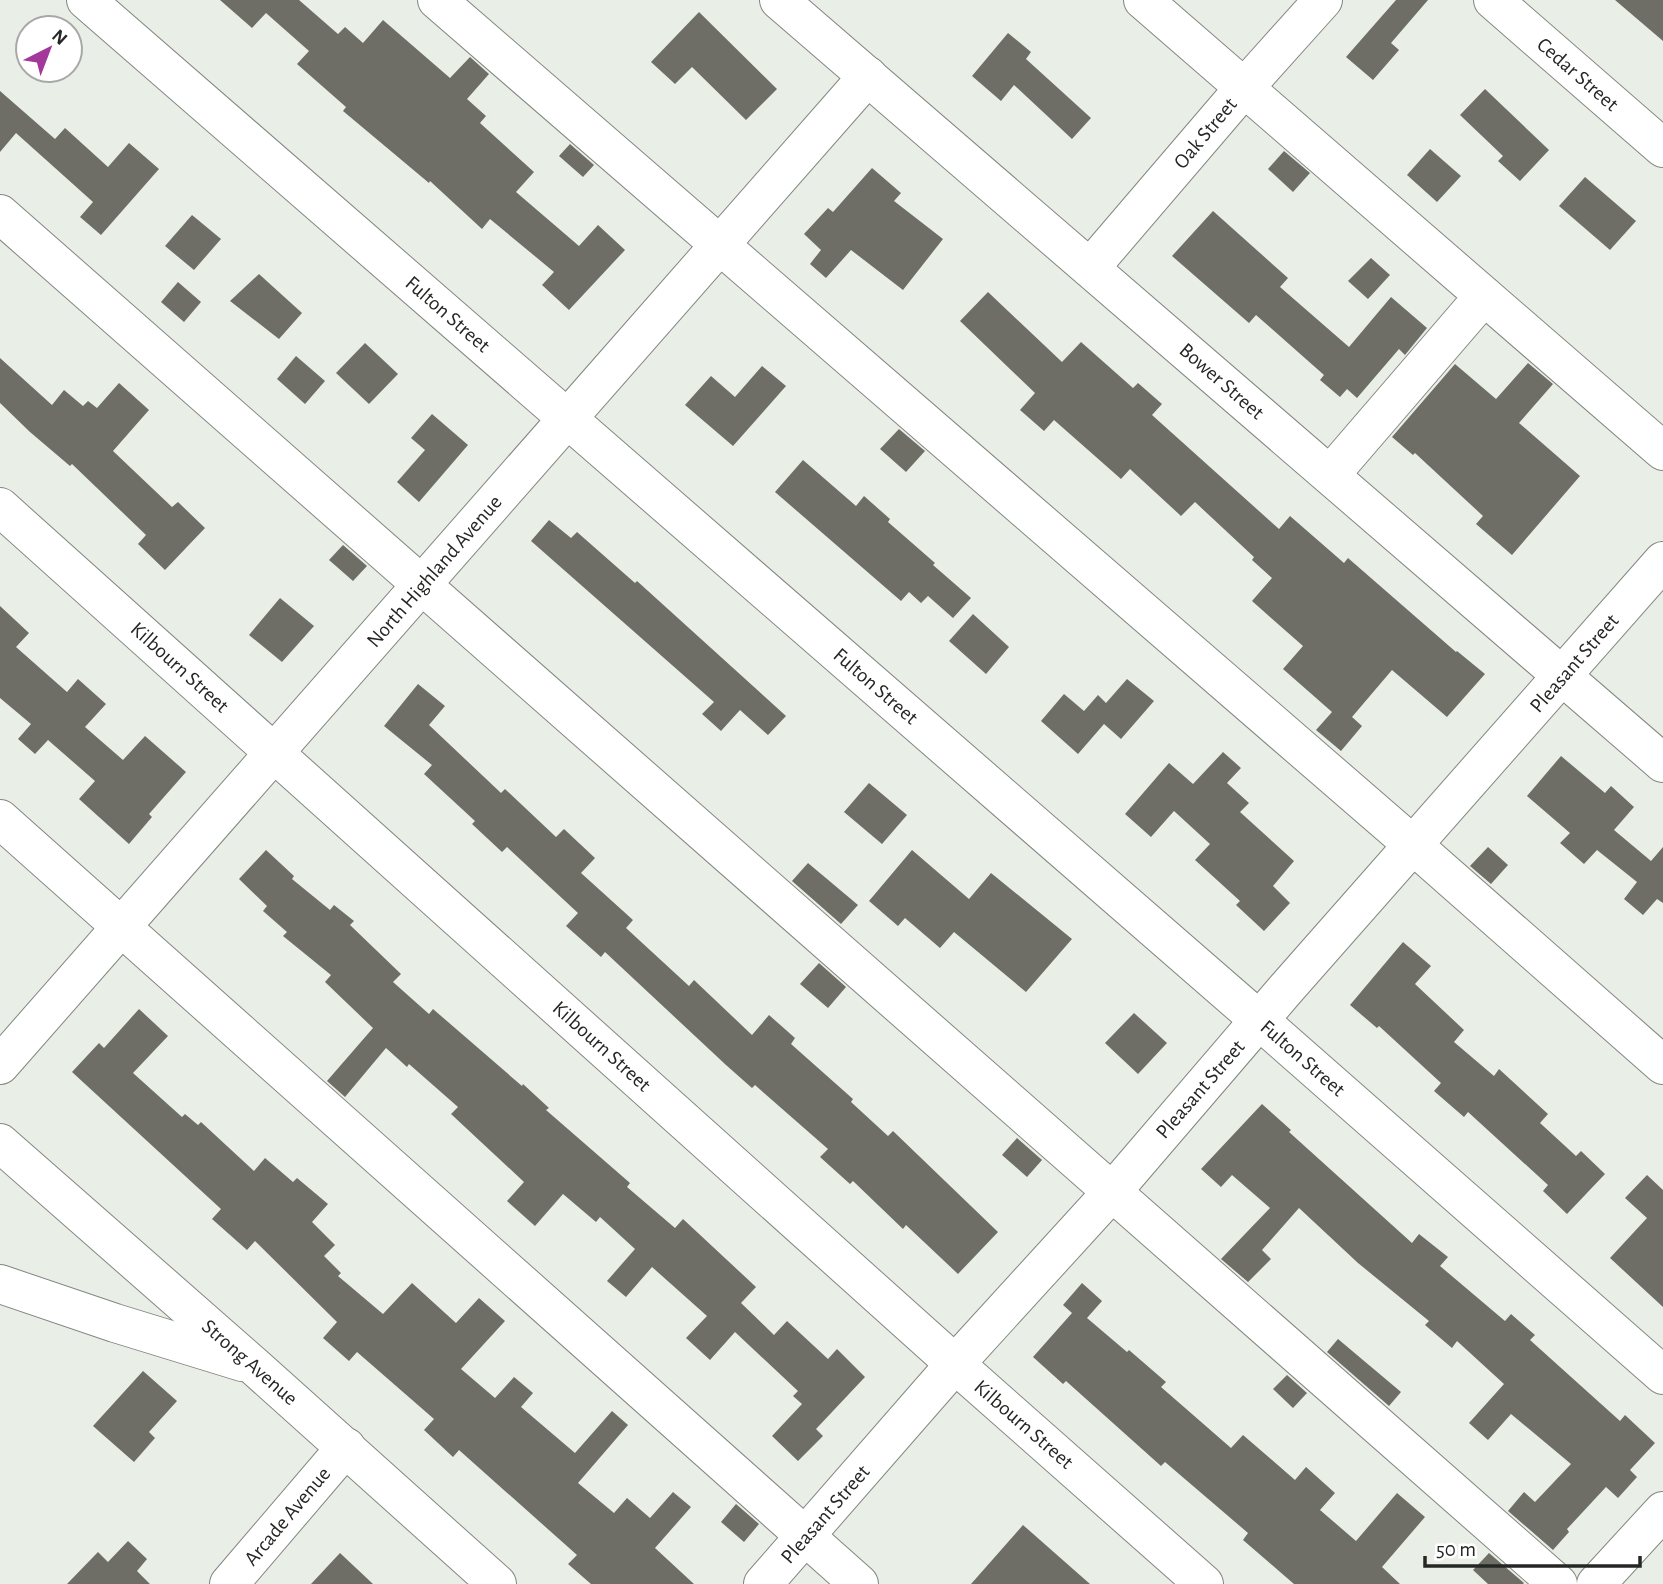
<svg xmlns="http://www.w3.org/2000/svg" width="1663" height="1584" font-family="'Alegreya Sans',sans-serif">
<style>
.building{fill:#6e6e66}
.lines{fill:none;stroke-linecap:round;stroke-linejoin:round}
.minor-casing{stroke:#828781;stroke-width:40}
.minor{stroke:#fff;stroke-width:38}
.labels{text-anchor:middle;stroke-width:7;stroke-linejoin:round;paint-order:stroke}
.street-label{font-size:21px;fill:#252724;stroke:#fff}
</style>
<rect width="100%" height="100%" fill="#e9efe7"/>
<g class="building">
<polygon points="220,0 299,0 338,34 345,27 363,43 383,20 450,78 470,57 489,74 467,99 486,116 480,123 534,172 516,192 579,246 598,225 625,250 569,310 542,285 554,272 490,219 482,229 430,181 429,183 343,111 346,107 297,64 309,51 266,13 252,28"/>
<polygon points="1396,0 1428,0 1391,43 1399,50 1373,80 1346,57"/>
<polygon points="1615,0 1663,0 1663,41"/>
<polygon points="699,12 777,89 746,120 692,67 675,84 651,62"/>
<polygon points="1008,33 1031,52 1026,59 1091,118 1072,139 1014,85 1001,101 972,76"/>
<polygon points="1485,89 1549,150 1520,181 1498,161 1503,156 1460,115"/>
<polygon points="0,91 55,139 65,128 108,167 129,143 159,169 101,235 80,217 93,202 16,133 0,152"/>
<polygon points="570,144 594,165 583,177 559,156"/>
<polygon points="1430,149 1461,176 1437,202 1407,175"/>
<polygon points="1284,151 1310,173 1293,192 1268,169"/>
<polygon points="872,168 901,193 894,201 943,239 903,290 851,250 826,278 810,264 821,250 804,234 828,208 833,212"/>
<polygon points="1585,177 1636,221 1610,250 1559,206"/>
<polygon points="1213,211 1288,278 1280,287 1349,347 1391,297 1427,328 1405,355 1399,349 1357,398 1347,389 1340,397 1320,380 1324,375 1256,315 1249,323 1172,256"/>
<polygon points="192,215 221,239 194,270 165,246"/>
<polygon points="1371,258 1390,275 1368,299 1348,281"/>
<polygon points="259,274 302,313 279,339 230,301"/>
<polygon points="178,282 201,302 184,322 161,302"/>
<polygon points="988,292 1062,362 1081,342 1133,388 1138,383 1162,404 1152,415 1279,529 1290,516 1344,563 1348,558 1456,652 1457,651 1485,674 1447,717 1392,670 1352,717 1362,726 1341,751 1316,730 1332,712 1283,669 1303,646 1252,601 1272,578 1252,560 1254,557 1195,502 1181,516 1130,469 1121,479 1054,420 1044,431 1020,410 1035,393 960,321"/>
<polygon points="365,343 398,374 369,404 336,373"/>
<polygon points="296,356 325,381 305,404 277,379"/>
<polygon points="0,358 52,405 64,390 83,406 88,401 97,408 119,383 149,410 113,451 172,507 178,502 205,528 165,570 138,544 146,535 72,464 70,466 30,432 0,403"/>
<polygon points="1528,363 1553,384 1519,423 1580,476 1512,555 1476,524 1483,516 1415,453 1413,455 1392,437 1455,364 1496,399"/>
<polygon points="762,366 786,386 733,446 685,405 711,376 735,397"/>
<polygon points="432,414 468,445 419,502 397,482 425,450 411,438"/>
<polygon points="899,429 925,451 906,472 880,449"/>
<polygon points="803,460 856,506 864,496 890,519 888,522 935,563 933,565 971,598 953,618 928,596 921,603 909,592 901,601 775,492"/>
<polygon points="549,520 571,538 577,532 635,583 637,581 786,716 768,735 740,710 721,731 702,714 714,702 531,541"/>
<polygon points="343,545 367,566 353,581 329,560"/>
<polygon points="280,598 314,626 282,662 249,635"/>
<polygon points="0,606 29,633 16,647 67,692 78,679 106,704 85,727 123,760 145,736 186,772 149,814 152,817 129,844 79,799 95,781 48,740 35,754 18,739 31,724 0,698"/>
<polygon points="973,614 1009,647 986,674 949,641"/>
<polygon points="1127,679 1154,701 1121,739 1104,724 1078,754 1041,721 1064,694 1084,711 1098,695 1106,703"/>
<polygon points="418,684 445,706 429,725 501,793 505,789 556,837 564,829 595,858 581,873 633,920 626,928 689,986 694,980 752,1035 769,1015 795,1038 791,1044 853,1099 851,1102 888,1136 893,1131 998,1232 958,1274 906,1225 903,1229 853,1181 850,1184 820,1157 828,1149 755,1085 752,1088 726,1065 605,952 601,957 566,926 578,913 507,847 502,852 472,824 475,821 424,774 432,765 384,726"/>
<polygon points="1223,752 1241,768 1227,783 1249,803 1240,812 1294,861 1273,886 1290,903 1264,931 1236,905 1240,901 1195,860 1210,844 1174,811 1151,837 1125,814 1169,763 1193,784"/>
<polygon points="1561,756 1605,793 1611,786 1634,807 1614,830 1651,861 1663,847 1663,903 1657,899 1643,915 1624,899 1637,882 1597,850 1584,864 1560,843 1570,833 1527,796"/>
<polygon points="869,783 907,815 882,844 844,812"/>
<polygon points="1488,847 1508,865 1491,884 1470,866"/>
<polygon points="266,850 294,876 292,879 330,910 334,905 354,921 350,925 401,974 393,982 429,1014 433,1009 522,1086 523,1084 549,1108 546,1110 630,1183 627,1187 675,1228 683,1219 756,1287 741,1303 774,1335 787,1321 828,1359 837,1349 865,1377 816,1429 823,1436 798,1461 772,1436 802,1404 793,1396 798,1391 735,1332 710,1360 686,1338 707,1316 652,1267 626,1297 607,1281 635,1249 600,1217 596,1222 563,1194 535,1226 507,1201 524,1182 451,1114 458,1107 409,1064 407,1067 386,1048 345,1097 327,1081 373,1028 325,982 331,975 283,936 287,932 263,911 267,906 239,879"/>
<polygon points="912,850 969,899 991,873 1072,939 1026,992 954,932 940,948 905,918 898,926 869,901"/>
<polygon points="808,863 858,905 841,924 792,881"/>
<polygon points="1403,942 1431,966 1415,984 1464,1030 1454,1042 1494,1076 1499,1069 1548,1114 1540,1123 1576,1156 1581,1151 1605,1174 1567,1214 1543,1191 1548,1185 1468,1112 1464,1117 1434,1091 1441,1083 1379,1026 1377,1028 1350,1005"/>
<polygon points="819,963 846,987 828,1008 800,984"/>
<polygon points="139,1009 168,1036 133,1073 182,1117 185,1114 198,1125 201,1122 254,1171 265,1158 293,1182 297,1178 328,1204 312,1222 335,1245 324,1256 341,1273 338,1276 383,1314 412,1283 456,1323 479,1298 505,1321 461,1369 495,1398 514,1377 533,1393 521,1407 575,1453 612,1411 628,1425 578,1483 614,1513 627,1498 650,1518 673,1492 691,1507 655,1548 694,1584 591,1584 568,1564 577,1555 459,1450 453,1457 424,1430 434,1419 357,1352 349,1361 323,1338 337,1322 255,1241 247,1250 212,1219 221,1209 72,1072 99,1043 104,1048"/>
<polygon points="1134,1013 1167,1043 1138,1074 1105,1043"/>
<polygon points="1262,1104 1291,1130 1289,1132 1412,1243 1419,1234 1448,1257 1440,1266 1505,1321 1511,1314 1535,1335 1530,1340 1620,1421 1625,1415 1655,1443 1630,1470 1637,1477 1618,1498 1606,1487 1567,1529 1569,1532 1553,1550 1508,1511 1524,1492 1535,1502 1571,1464 1511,1414 1488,1440 1469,1423 1504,1384 1457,1341 1452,1348 1425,1325 1429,1321 1358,1263 1299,1208 1262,1250 1271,1259 1248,1282 1221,1259 1270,1208 1232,1175 1221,1187 1201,1169"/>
<polygon points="1017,1138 1042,1160 1027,1177 1002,1155"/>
<polygon points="1647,1175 1663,1190 1663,1307 1610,1258 1647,1218 1625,1198"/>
<polygon points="1082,1283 1102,1301 1087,1318 1127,1352 1129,1350 1166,1382 1161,1387 1231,1448 1243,1435 1295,1480 1306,1467 1335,1493 1320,1510 1356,1541 1397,1493 1425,1517 1382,1567 1400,1584 1294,1584 1243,1540 1248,1533 1165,1462 1161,1466 1066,1381 1063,1384 1033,1357 1072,1313 1063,1305"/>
<polygon points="1338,1339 1401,1392 1389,1406 1327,1352"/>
<polygon points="143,1371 177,1401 149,1432 155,1438 134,1462 93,1426"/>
<polygon points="1287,1375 1307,1393 1293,1408 1273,1389"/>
<polygon points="736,1504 759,1524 744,1542 721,1522"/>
<polygon points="1023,1525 1090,1584 971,1584"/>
<polygon points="128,1541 147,1559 137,1571 150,1584 67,1584 98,1552 108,1562"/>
<polygon points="340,1553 373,1584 311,1584"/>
<polygon points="1489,1553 1524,1583 1523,1584 1488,1584 1473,1570"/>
</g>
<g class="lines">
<defs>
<g id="minor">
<polyline points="86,0 1259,1020 1663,1375"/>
<polyline points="437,0 1413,845 1663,1065"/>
<polyline points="779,0 1663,763"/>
<polyline points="1143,0 1663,451"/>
<polyline points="1493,0 1663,148"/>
<polyline points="0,214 1558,1584"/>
<polyline points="1090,268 1244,88 1323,0"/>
<polyline points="1330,475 1484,296"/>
<polyline points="0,507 955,1364 1204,1584"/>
<polyline points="0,819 859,1584"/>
<polyline points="0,1065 868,76"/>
<polyline points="0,1143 254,1366 497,1584"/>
<polyline points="0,1284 115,1323 242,1362"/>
<polyline points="229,1584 346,1447"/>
<polyline points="763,1584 955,1364 1111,1193 1285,990 1663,561"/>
<polyline points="1596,1584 1663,1511"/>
</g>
</defs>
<use href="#minor" class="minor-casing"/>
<use href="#minor" class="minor"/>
</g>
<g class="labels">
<g class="street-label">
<text transform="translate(1578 74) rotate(41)" y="7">Cedar Street</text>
<text transform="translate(1205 133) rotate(-50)" y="7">Oak Street</text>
<text transform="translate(448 314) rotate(41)" y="7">Fulton Street</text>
<text transform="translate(1222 381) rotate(41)" y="7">Bower Street</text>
<text transform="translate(434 571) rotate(-49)" y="7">North Highland Avenue</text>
<text transform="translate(1574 663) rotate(-49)" y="7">Pleasant Street</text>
<text transform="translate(180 667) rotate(42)" y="7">Kilbourn Street</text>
<text transform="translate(876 686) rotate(41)" y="7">Fulton Street</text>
<text transform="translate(602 1046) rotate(42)" y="7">Kilbourn Street</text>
<text transform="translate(1303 1058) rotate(41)" y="7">Fulton Street</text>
<text transform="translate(1200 1089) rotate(-49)" y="7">Pleasant Street</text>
<text transform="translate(250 1362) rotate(41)" y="7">Strong Avenue</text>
<text transform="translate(1024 1424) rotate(41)" y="7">Kilbourn Street</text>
<text transform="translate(825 1514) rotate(-49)" y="7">Pleasant Street</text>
<text transform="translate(287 1516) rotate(-50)" y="7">Arcade Avenue</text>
</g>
</g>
<g transform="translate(49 49) rotate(42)"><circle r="33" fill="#ffffff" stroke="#a8a9a7" stroke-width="2"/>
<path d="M0-5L12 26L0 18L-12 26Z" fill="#a2389a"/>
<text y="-10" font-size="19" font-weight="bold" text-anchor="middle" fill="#252724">N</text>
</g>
<path d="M1425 1556v10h215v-10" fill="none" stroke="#252724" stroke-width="3.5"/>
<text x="1436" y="1556" font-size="21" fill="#252724" stroke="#ffffff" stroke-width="5" paint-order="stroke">50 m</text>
</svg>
